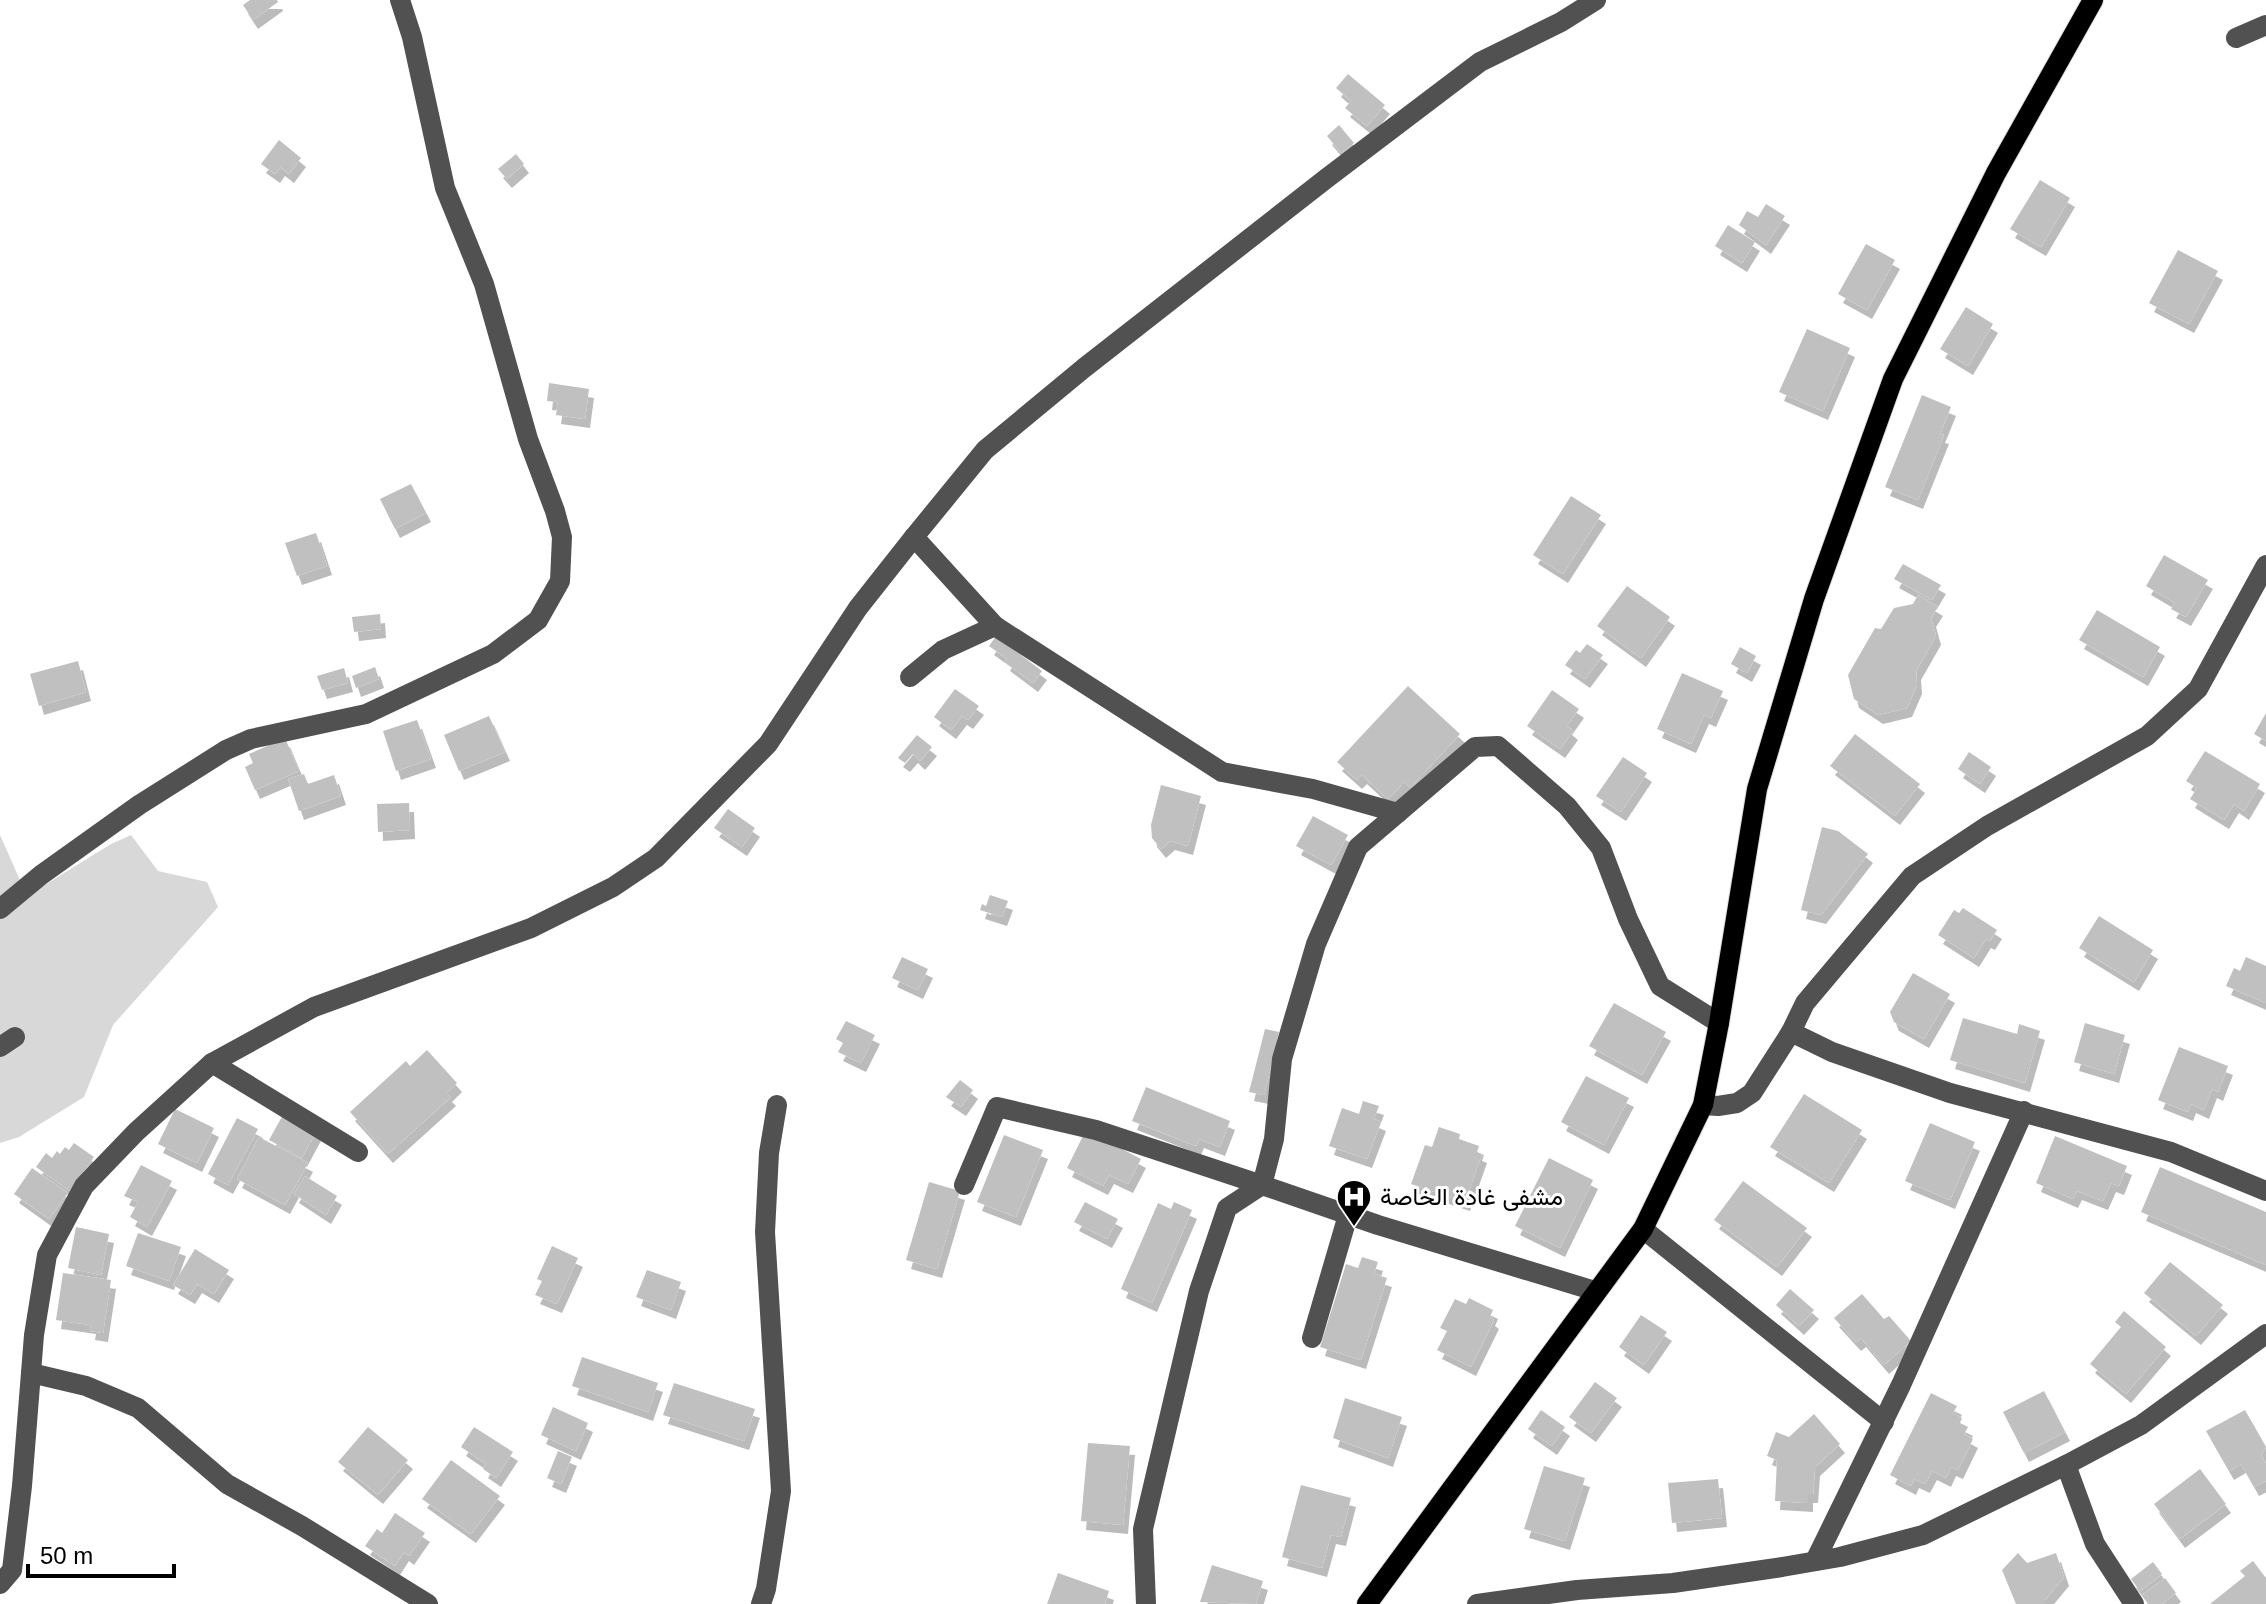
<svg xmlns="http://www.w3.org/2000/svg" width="2266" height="1604" font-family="Helvetica,Vazirmatn,sans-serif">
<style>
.green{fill:#d8d8d8}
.building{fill:#c0c0c0;filter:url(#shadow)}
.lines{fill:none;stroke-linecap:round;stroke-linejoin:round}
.major-casing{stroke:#dbdbdb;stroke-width:22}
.minor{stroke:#515151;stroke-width:20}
.major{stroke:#000;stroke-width:20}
.labels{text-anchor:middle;stroke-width:6;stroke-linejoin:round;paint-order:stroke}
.poi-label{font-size:24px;fill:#000;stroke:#fff;text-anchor:start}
</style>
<defs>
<filter id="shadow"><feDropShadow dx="5" dy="9" stdDeviation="0" flood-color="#0004"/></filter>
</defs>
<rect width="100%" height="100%" fill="#fff"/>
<polygon class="green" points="0,835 27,896 111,844 131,835 158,871 207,882 218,907 113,1025 84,1097 19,1137 0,1143"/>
<g class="building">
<polygon points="250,0 277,0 278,2 253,20 243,5"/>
<polygon points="1348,74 1385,105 1367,126 1345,108 1351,101 1336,88"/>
<polygon points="1339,125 1354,143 1341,153 1327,136"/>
<polygon points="279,140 301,158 289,174 280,167 275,174 261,164"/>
<polygon points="516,154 524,164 507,179 498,169"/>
<polygon points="2040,180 2070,198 2041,247 2010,229"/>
<polygon points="1766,204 1785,216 1766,245 1739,225 1747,211 1758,217"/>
<polygon points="1728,225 1755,242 1742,263 1715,246"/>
<polygon points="1866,244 1895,260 1867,310 1838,294"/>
<polygon points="2178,250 2218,271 2189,324 2149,303"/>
<polygon points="1966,307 1993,324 1968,366 1940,349"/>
<polygon points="1807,329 1850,348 1823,411 1779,392"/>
<polygon points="549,383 589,389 585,419 556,415 558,402 547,401"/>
<polygon points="1922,395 1951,407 1940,434 1944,435 1918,500 1885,487"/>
<polygon points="411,484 426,513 395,529 380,499"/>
<polygon points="1571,496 1601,515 1563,574 1533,555"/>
<polygon points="316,533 327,566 297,576 285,543"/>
<polygon points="2164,555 2208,580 2186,617 2171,609 2175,603 2146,586"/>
<polygon points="1903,564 1941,585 1932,600 1894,579"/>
<polygon points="1627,586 1670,617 1641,658 1597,626"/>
<polygon points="1918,595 1938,607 1931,618 1936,636 1916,671 1917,685 1907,708 1878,715 1854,699 1848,675 1875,628 1881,629 1894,608 1913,604"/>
<polygon points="2097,610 2160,647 2143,677 2079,640"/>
<polygon points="380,614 381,629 354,632 352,617"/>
<polygon points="996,636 1042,671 1033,683 1005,662 1007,659 989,646"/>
<polygon points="1587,644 1603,655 1585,679 1565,665 1576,650 1580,653"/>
<polygon points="1740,647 1756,656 1747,673 1731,664"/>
<polygon points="78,661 86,692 39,706 30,674"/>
<polygon points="375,667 379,679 356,688 352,676"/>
<polygon points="344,668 348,683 322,690 317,676"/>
<polygon points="1682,673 1723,691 1711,718 1704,715 1691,744 1657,729"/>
<polygon points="1408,686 1460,734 1410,788 1404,782 1388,799 1362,775 1357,780 1337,762"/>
<polygon points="955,689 979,706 968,720 962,716 951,730 934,717"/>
<polygon points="1552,690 1579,709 1567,726 1573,731 1560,749 1527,726"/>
<polygon points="2266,713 2266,741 2254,734"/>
<polygon points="489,716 505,752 459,771 444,735"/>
<polygon points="417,720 431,759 396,771 383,731"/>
<polygon points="1855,734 1920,784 1895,816 1830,766"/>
<polygon points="917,735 932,747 920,761 913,754 905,763 898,758"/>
<polygon points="285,738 299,771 255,790 245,767 253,763 249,754"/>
<polygon points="2205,751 2260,784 2244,811 2234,804 2224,820 2190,799 2197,788 2186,781"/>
<polygon points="1969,752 1991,767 1980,784 1958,769"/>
<polygon points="1623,757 1647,773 1621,812 1596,796"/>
<polygon points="304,774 308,784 334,775 341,796 299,811 288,779"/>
<polygon points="1161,785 1201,796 1188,846 1170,841 1161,849 1152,838 1151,825"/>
<polygon points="409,803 410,830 378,832 377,804"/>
<polygon points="728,809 755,828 742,847 714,828"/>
<polygon points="1313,816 1348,835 1331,865 1296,846"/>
<polygon points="1822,827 1838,831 1868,854 1821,915 1801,910"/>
<polygon points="990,895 1008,901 1002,917 980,910 982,904 986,906"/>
<polygon points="1963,908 1997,930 1990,941 1986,939 1974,958 1938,935 1954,910 1959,913"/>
<polygon points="2099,916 2153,950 2134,982 2079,948"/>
<polygon points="902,957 928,969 918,990 892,978"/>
<polygon points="2246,957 2266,966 2266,1003 2226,986 2234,968 2240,971"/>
<polygon points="1913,973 1950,994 1924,1039 1894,1022 1890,1012"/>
<polygon points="1614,1003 1666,1032 1642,1075 1589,1046"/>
<polygon points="1963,1018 2017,1034 2019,1024 2040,1031 2025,1083 1950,1060"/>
<polygon points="846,1021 875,1035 861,1063 838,1052 843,1043 836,1039"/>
<polygon points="2085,1023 2125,1035 2114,1074 2074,1062"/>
<polygon points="1265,1029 1279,1032 1264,1095 1249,1092"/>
<polygon points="2179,1047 2228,1066 2218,1092 2212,1089 2204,1110 2191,1104 2188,1112 2158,1100"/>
<polygon points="427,1050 457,1083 447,1093 451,1097 388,1154 350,1112 406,1061 410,1066"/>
<polygon points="1586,1076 1629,1098 1604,1145 1561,1122"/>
<polygon points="960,1080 973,1090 961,1107 946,1097"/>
<polygon points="1146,1087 1230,1121 1220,1147 1199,1139 1196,1146 1132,1121"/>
<polygon points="1804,1094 1862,1130 1829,1183 1770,1147"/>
<polygon points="1363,1101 1379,1106 1374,1119 1381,1122 1367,1159 1329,1146 1342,1108 1359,1114"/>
<polygon points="175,1109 214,1128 197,1163 158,1144"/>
<polygon points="284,1113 317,1130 302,1158 269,1140"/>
<polygon points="237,1118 258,1129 228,1185 208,1174"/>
<polygon points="1930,1123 1975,1142 1950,1200 1905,1181"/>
<polygon points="1439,1127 1460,1134 1459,1139 1479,1146 1477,1152 1482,1154 1465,1202 1411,1184 1425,1145 1432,1147"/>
<polygon points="1086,1130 1141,1159 1128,1184 1109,1175 1103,1186 1067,1168"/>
<polygon points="1004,1135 1043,1150 1016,1217 977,1202"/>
<polygon points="2055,1136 2127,1166 2119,1186 2111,1183 2103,1201 2077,1191 2073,1199 2036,1183"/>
<polygon points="259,1137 308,1163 285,1205 237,1179"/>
<polygon points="74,1143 94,1157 70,1191 36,1167 46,1153 52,1158 57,1151 60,1154 65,1147 69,1150"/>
<polygon points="1549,1158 1593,1180 1560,1248 1515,1226"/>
<polygon points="141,1165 172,1181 147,1227 130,1217 138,1202 124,1196"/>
<polygon points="2160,1167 2266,1212 2266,1265 2141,1212"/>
<polygon points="32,1168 68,1193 49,1219 14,1194"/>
<polygon points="305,1176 337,1196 326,1215 294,1194"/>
<polygon points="1743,1181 1807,1228 1777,1267 1714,1220"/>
<polygon points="929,1182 960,1191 937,1269 906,1260"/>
<polygon points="1085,1202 1118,1219 1107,1239 1074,1222"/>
<polygon points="1174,1202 1192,1210 1152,1303 1121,1289 1158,1203 1171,1209"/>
<polygon points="76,1227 109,1234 101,1275 68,1268"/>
<polygon points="138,1233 181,1247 169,1281 126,1266"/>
<polygon points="552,1246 578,1258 557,1304 535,1295 542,1281 537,1279"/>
<polygon points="195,1249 229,1270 214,1294 197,1284 190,1295 173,1285"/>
<polygon points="1362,1257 1378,1262 1374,1274 1387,1278 1361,1360 1320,1347 1346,1264 1358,1268"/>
<polygon points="2170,1262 2223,1305 2196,1336 2144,1293"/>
<polygon points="647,1270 681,1282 671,1310 636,1297"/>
<polygon points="63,1273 111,1280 103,1333 90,1331 91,1325 56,1320"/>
<polygon points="1790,1289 1814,1310 1799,1326 1776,1305"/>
<polygon points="1862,1294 1884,1319 1889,1316 1911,1341 1884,1365 1861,1338 1856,1342 1834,1318"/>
<polygon points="1469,1298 1493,1310 1490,1317 1494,1320 1471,1367 1437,1350 1447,1331 1440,1328 1455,1299 1466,1304"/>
<polygon points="2124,1311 2166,1347 2126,1394 2090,1364 2121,1327 2115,1322"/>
<polygon points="1641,1315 1667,1332 1644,1365 1619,1347"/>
<polygon points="582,1357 658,1383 648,1412 572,1386"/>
<polygon points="1595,1382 1617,1398 1591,1433 1569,1417"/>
<polygon points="674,1383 755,1409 744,1441 663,1415"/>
<polygon points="2044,1391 2065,1432 2024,1453 2003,1412"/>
<polygon points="1931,1393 1957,1406 1953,1413 1962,1418 1960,1423 1968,1427 1964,1434 1973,1439 1958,1470 1951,1467 1946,1478 1932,1471 1925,1484 1914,1479 1911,1486 1890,1475"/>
<polygon points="1345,1398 1402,1417 1388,1458 1333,1438"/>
<polygon points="553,1407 588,1423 576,1451 541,1435"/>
<polygon points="1541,1410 1565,1427 1552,1446 1528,1429"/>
<polygon points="2245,1410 2266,1447 2261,1455 2266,1464 2266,1481 2254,1487 2241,1464 2229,1471 2206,1431"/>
<polygon points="1814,1414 1840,1444 1815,1467 1813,1494 1808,1494 1808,1503 1775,1501 1777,1460 1767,1456 1776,1432 1789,1437"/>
<polygon points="368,1427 408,1460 378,1495 338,1462"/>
<polygon points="474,1427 513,1452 496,1478 483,1469 486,1464 461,1447"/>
<polygon points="1088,1443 1130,1446 1123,1525 1081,1521"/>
<polygon points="558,1451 572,1457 561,1484 547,1478"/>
<polygon points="451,1460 500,1496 471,1534 422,1499"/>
<polygon points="1544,1466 1585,1478 1565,1541 1524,1529"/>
<polygon points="2200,1469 2226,1504 2180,1539 2154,1504"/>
<polygon points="1718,1479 1722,1518 1672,1523 1668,1483"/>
<polygon points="1301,1485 1351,1498 1341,1537 1331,1535 1322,1568 1282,1557"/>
<polygon points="395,1513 425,1533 409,1556 404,1552 395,1566 365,1546 377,1529 382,1533"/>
<polygon points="2018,1553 2027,1563 2056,1553 2064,1577 2045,1600 2045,1604 2016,1604 2002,1570"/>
<polygon points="2253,1561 2266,1578 2266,1604 2210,1604 2245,1576 2240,1571"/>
<polygon points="2153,1562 2162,1574 2140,1591 2131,1579"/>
<polygon points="1212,1565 1263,1581 1256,1604 1200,1602"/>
<polygon points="1058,1573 1109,1591 1105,1604 1047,1604"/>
<polygon points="2165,1578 2176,1593 2162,1604 2148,1604 2142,1595"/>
</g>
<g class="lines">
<defs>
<polyline id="major" points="1367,1604 1643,1229 1703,1105 1719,1023 1757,789 1814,599 1893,379 1996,173 2093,0"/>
</defs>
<use href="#major" class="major-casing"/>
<g class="minor">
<polyline points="2236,38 2266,25"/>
<polyline points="914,537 985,450 1084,368 1327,178 1480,62 1561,22 1596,0"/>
<polyline points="910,677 943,650 995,626"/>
<polyline points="0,909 41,875 139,805 226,750 251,739 366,714 493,654 538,620 560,581 562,537 555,511 528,439 484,284 445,188 412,37 400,0"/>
<polyline points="1791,1032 1832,1052 1950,1093 2171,1152 2266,1191"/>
<polyline points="0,1047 15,1037"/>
<polyline points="212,1063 358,1152"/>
<polyline points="1703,1105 1718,1106 1737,1103 1752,1093 1791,1032 1805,1003 1912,876 1987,826 2147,736 2198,689 2266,565"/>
<polyline points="964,1185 997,1107 1096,1130 1262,1185 1274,1139 1282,1059 1316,944 1358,847 1475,747 1498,746 1567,806 1601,848 1628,919 1660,986 1719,1023"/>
<polyline points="1643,1229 1884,1422"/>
<polyline points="1312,1338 1348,1215"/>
<polyline points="31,1373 86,1386 138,1408 227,1484 302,1526 428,1604"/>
<polyline points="2066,1465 2095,1544 2134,1604"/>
<polyline points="1815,1561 1901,1385 2024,1111"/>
<polyline points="0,1584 12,1570 22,1486 34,1335 47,1255 84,1186 136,1132 212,1063 314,1007 531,928 613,887 656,858 768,744 858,608 914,537 995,626 1222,772 1313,789 1398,813"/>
<polyline points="761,1604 766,1589 781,1491 765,1232 769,1153 777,1105"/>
<polyline points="1146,1604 1143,1529 1199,1291 1227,1208 1262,1185 1378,1225 1595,1291"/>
<polyline points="1477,1604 1577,1590 1673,1583 1782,1567 1840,1557 1923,1535 2066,1465 2141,1425 2266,1334"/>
</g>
<use href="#major" class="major"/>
</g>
<defs>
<symbol id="hospital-pin" viewBox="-11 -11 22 30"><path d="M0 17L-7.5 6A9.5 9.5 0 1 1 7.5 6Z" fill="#000" stroke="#fff"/><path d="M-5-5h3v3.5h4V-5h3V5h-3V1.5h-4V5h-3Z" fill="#fff"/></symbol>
</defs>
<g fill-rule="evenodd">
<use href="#hospital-pin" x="1334" y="1177" width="40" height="54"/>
</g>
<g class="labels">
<g class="poi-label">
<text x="1380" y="1205">مشفى غادة الخاصة</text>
</g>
</g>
<path d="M28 1564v12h146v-12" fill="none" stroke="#000000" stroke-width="4"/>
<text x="40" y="1564" font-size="24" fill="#000000" stroke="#ffffff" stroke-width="6" paint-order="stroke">50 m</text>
</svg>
